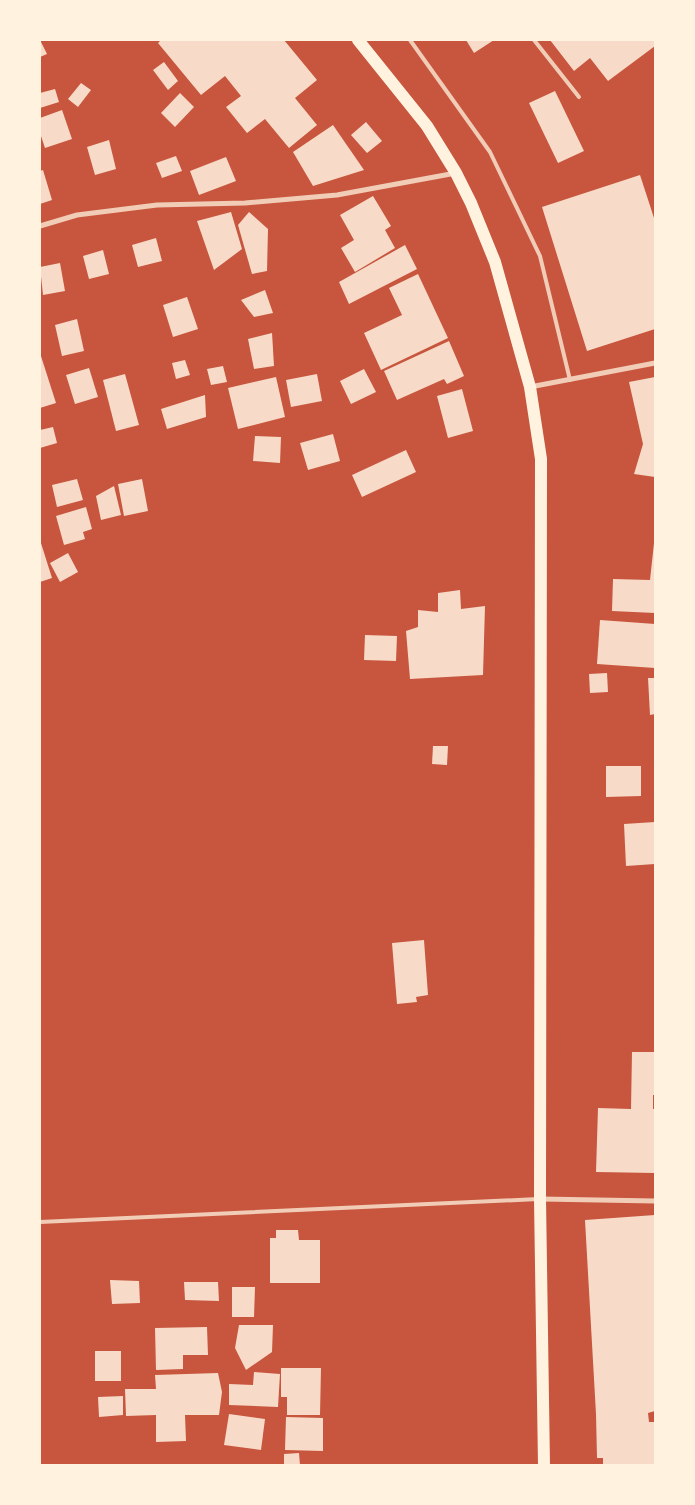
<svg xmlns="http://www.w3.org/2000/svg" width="695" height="1505" font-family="'Libre Baskerville',serif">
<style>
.building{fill:#f7dbc8}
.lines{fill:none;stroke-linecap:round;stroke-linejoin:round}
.service{stroke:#f1ccb7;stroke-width:4}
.minor{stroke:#f1ccb7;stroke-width:5}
.primary{stroke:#fff3e0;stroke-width:12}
</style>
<rect width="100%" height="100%" fill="#c8553d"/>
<g class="building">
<polygon points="40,40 47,54 40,57"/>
<polygon points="161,40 284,40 317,80 295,98 317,125 289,148 265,119 247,133 226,107 241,96 225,76 201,95 158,43"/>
<polygon points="466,40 494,40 474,53"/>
<polygon points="550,40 655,40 655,46 608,81 590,58 574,71"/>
<polygon points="164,62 178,81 168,90 153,70"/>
<polygon points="81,83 91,90 78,107 68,99"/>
<polygon points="55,89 59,102 40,108 40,93"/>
<polygon points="555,91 584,151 558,163 529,103"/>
<polygon points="180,93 194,107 175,127 161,113"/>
<polygon points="62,110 72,139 45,148 40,133 40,118"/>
<polygon points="366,122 382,141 367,153 351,135"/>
<polygon points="333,125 364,170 313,186 293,152"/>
<polygon points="109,140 116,169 95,175 87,147"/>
<polygon points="176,156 182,171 162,178 156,163"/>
<polygon points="226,157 236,181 199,195 190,171"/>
<polygon points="43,170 52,200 40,204 40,171"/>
<polygon points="640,175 655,221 655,329 587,351 542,207"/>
<polygon points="373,196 391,226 385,230 395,248 355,272 341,248 354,240 340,215"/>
<polygon points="231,212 242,249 214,270 197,221"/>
<polygon points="249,212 268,229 267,271 252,274 238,225"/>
<polygon points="156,238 162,261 138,267 132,245"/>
<polygon points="405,245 417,269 349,304 339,282"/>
<polygon points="103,250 109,274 89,279 83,256"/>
<polygon points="60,263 65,291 43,295 40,267"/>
<polygon points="418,274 448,338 381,370 364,333 402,315 389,288"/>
<polygon points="265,290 273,313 254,317 241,300"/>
<polygon points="187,297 198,329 173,337 163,305"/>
<polygon points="77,319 84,351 62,356 55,325"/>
<polygon points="272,333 274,366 254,369 248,339"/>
<polygon points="449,341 464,376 447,384 444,379 397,400 384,371"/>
<polygon points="40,353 56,403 40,408"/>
<polygon points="185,360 190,375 176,379 172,363"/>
<polygon points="223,366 227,382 211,385 207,369"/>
<polygon points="89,368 98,397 75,404 66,375"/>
<polygon points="364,369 376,392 351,404 340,381"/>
<polygon points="125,374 139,425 116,431 103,380"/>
<polygon points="317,374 322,401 291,407 286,380"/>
<polygon points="276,377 285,417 238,429 228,388"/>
<polygon points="655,377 655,477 634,474 643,444 629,382"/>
<polygon points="462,389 473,431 448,438 437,396"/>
<polygon points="205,395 206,417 167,429 161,409"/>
<polygon points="53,427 57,443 40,448 40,430"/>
<polygon points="333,434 340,461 308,470 300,443"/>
<polygon points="255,436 281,437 280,463 253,461"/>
<polygon points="406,450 416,472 362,497 352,475"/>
<polygon points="77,479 83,500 57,507 52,485"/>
<polygon points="142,479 148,511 124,516 118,484"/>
<polygon points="114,486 121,515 101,520 96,496"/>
<polygon points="86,507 92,529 83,532 85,539 64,545 56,516"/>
<polygon points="40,540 52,578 40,582"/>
<polygon points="654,543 655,543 655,613 612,611 613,579 650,580"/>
<polygon points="68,553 78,572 60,582 50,563"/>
<polygon points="460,590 461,609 485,606 483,675 410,679 406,631 418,627 418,610 438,612 438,593"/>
<polygon points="600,620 655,624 655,668 597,664"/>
<polygon points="365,635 397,636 396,661 364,660"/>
<polygon points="607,673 608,692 590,693 589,674"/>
<polygon points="648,678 655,678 655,714 650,715"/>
<polygon points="433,746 448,746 447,765 432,764"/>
<polygon points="606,766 641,766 641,796 606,797"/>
<polygon points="655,822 655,864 626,866 624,824"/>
<polygon points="424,940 428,995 416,997 417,1002 397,1004 392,943"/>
<polygon points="632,1052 655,1052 655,1095 653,1095 653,1109 655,1109 655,1173 596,1172 598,1108 631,1109"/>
<polygon points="655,1215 655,1411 648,1413 649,1422 655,1422 655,1465 603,1465 603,1458 597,1458 596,1414 585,1220"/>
<polygon points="276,1230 298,1230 299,1240 320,1240 320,1283 270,1283 270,1238 276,1238"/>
<polygon points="110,1280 139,1281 140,1303 112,1304"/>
<polygon points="184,1282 218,1282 219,1301 185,1300"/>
<polygon points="232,1287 255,1287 254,1317 232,1317"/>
<polygon points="239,1325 273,1325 272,1352 246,1370 235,1348"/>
<polygon points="207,1327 208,1355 183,1355 183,1369 156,1370 155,1328"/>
<rect x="95" y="1351" width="26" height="30"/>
<polygon points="281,1368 321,1368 320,1415 287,1415 287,1397 281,1397"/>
<polygon points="254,1372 280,1374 278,1407 229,1405 229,1384 253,1385"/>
<polygon points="218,1373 222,1392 219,1415 185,1415 186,1441 156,1442 156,1415 126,1416 125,1389 156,1389 155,1375"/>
<polygon points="123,1396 123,1415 99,1417 98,1397"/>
<polygon points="229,1414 265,1419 261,1450 224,1445"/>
<polygon points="286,1417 323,1418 323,1451 285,1450"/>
<polygon points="299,1453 300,1465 284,1465 284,1454"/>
</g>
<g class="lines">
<g class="service">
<polyline points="410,40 490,152 540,256 570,380"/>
<polyline points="534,40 579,97"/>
<polyline points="40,1222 538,1199"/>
</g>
<g class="minor">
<polyline points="40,226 77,215 157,205 245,203 337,195 456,173"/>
<polyline points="530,387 655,363"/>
<polyline points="541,1199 655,1201"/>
</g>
<polyline class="primary" points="358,40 427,126 456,173 471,203 495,262 530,387 541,459 540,1199 544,1465"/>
</g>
<rect width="695" height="1505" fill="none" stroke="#fff3e0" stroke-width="82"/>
</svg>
